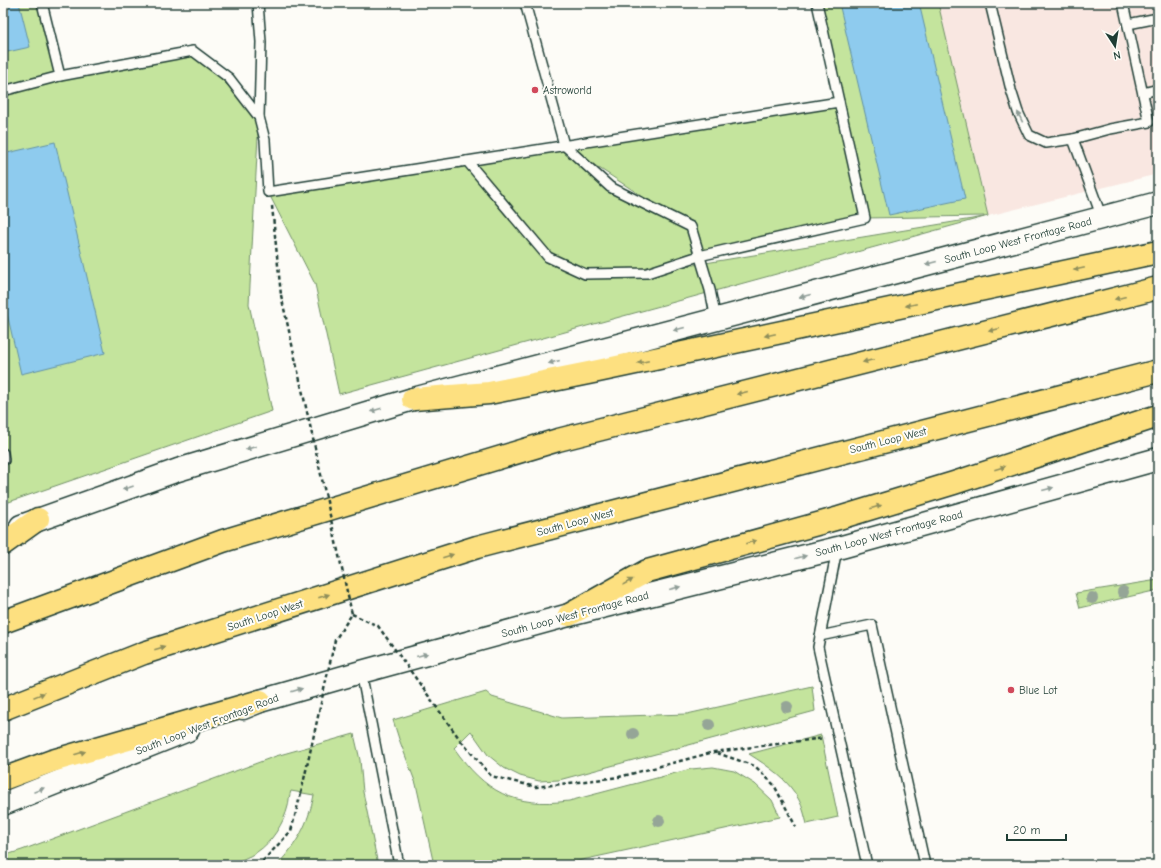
<svg xmlns="http://www.w3.org/2000/svg" width="1161" height="868" font-family="'Comic Neue',sans-serif">
<style>
.built{fill:#f9e7e1}
.green{fill:#c4e49d;stroke:#729068;fill-rule:evenodd}
.water{fill:#8ecbee;stroke:#6292a4}
.lines{fill:none;stroke-linecap:round;stroke-linejoin:round}
.lane-casing{stroke:#1f3d34;stroke-width:12}
.secondary-casing{stroke:#1f3d34;stroke-width:25}
.highway-casing{stroke:#1f3d34;stroke-width:25}
.path{stroke:#1f3d34;stroke-width:2.5;stroke-dasharray:4 3;stroke-linecap:butt}
.lane{stroke:#fdfcf7;stroke-width:9}
.secondary{stroke:#fdfcf7;stroke-width:22}
.highway{stroke:#fde080;stroke-width:22}
.path-bridge{stroke:#1f3d34;stroke-width:2.5;stroke-dasharray:4 3;stroke-linecap:butt}
.tree{fill:#95a597}
.oneway{fill:#8e9c96}
.oneway2{fill:#8e8e5a}
.poi-dot{fill:#d1495b;stroke:#fdfcf7;stroke-width:1.5}
.labels{text-anchor:middle;stroke-width:4;stroke-linejoin:round;paint-order:stroke}
.poi-label{font-size:11px;fill:#1f3d34;stroke:#fdfcf7;text-anchor:start}
.street-label{font-size:11px;fill:#1f3d34;stroke:#fdfcf7}
</style>
<rect width="100%" height="100%" fill="#fdfcf7"/>
<filter id="ink" filterUnits="userSpaceOnUse"><feTurbulence type="fractalNoise" baseFrequency=".025" numOctaves="2"/><feDisplacementMap in="SourceGraphic" scale="8" xChannelSelector="R" yChannelSelector="G"/><feConvolveMatrix kernelMatrix="1 2 1 2 8 2 1 2 1" color-interpolation-filters="sRGB"/></filter>
<g filter="url(#ink)">
<polygon class="built" points="936,3 1158,3 1158,174 988,216 979,175 973,169"/>
<g class="green">
<polygon points="3,3 42,3 60,76 3,91"/>
<path d="M817 3H938L988 216 339 394 315 284 268 192 839 102ZM567 147 686 225 610 187ZM984 216V217L651 272 865 218Z"/>
<polygon points="193,51 259,117 249,304 272,411 3,504 3,94"/>
<polygon points="1158,580 1158,590 1080,608 1076,593"/>
<path d="M812 686 815 711 559 780 539 781 520 776 504 768 488 755 471 731 454 748C485 792 514 808 569 801L691 769 713 767 734 771 755 784 772 800 780 817 559 865H434L416 784 399 739 393 720 486 692 492 697 562 718 687 714Z"/>
<path d="M354 734 360 760 363 792 378 865H277C298 843 308 824 314 795L291 791C289 796 289 801 288 806 284 823 271 843 257 852 248 858 238 861 228 865H3V856L22 850 276 756Z"/>
<path d="M821 735 838 817 807 824C805 817 803 807 799 800 789 780 768 766 749 754Z"/>
</g>
<g class="water">
<polygon points="3,3 19,3 30,47 3,53"/>
<polygon points="839,3 919,3 965,199 889,215"/>
<polygon points="55,142 105,353 21,374 3,296 3,154"/>
</g>
<g class="lines">
<defs>
<g id="lane">
<polyline points="258,3 261,42 259,117"/>
<polyline points="525,3 564,145 610,187 691,227 710,290 716,319"/>
<polyline points="990,3 1011,90 1018,112 1029,135 1046,143 1073,139 1102,218"/>
<polyline points="1128,24 1158,18"/>
<polyline points="60,76 193,51 229,78 259,117 265,140 268,192 467,161 548,257 585,274 647,273 699,256 865,218 817,3"/>
<polyline points="3,91 60,76 42,3"/>
<polyline points="1143,93 1158,89"/>
<polyline points="1073,139 1110,129 1149,122 1123,3"/>
<polyline points="467,161 839,102"/>
<polyline points="3,453 4,460 3,460"/>
<polyline points="837,549 818,647 867,865"/>
<polyline points="820,636 872,625 925,865"/>
<polyline points="361,672 399,865"/>
</g>
<g id="secondary">
<polyline points="21,526 178,470 413,399 1158,203"/>
<polyline points="243,708 260,701 361,672 569,615 838,548 1158,459"/>
<polyline points="3,804 188,730"/>
</g>
<g id="highway">
<polyline points="413,399 489,393 598,371 1158,252"/>
<polyline points="3,544 38,519"/>
<polyline points="569,615 647,571 839,518 954,483 1158,416"/>
<polyline points="3,622 223,541 558,440 1158,288"/>
<polyline points="3,709 144,653 477,547 1158,371"/>
<polyline points="3,779 52,761 260,701"/>
</g>
</defs>
<use href="#lane" class="lane-casing"/>
<use href="#secondary" class="secondary-casing"/>
<use href="#highway" class="highway-casing"/>
<g class="path">
<polyline points="272,206 281,295"/>
<polyline points="461,741 491,776 536,787 619,777 714,752 824,738"/>
<polyline points="717,753 755,766 774,785 796,827"/>
<polyline points="257,865 260,864 291,831 301,793"/>
</g>
<use href="#lane" class="lane"/>
<use href="#secondary" class="secondary"/>
<use href="#highway" class="highway"/>
<g class="path-bridge">
<polyline points="281,295 352,614 335,640 301,793"/>
<polyline points="352,614 378,626 461,741"/>
</g>
</g>
<g class="tree">
<circle cx="1123" cy="592" r="6"/>
<circle cx="1092" cy="598" r="6"/>
<circle cx="787" cy="707" r="6"/>
<circle cx="709" cy="725" r="6"/>
<circle cx="633" cy="734" r="6"/>
<circle cx="659" cy="821" r="6"/>
</g>
<defs><path id="oneway-solid" d="M-6-.8H1V-3.2L6.5 0L1 3.2V.8H-6Z"/></defs>
<g class="oneway">
<use href="#oneway-solid" transform="translate(1020 117) rotate(-116)"/>
<use href="#oneway-solid" transform="translate(931 263) rotate(165)"/>
<use href="#oneway-solid" transform="translate(805 296) rotate(165)"/>
<use href="#oneway-solid" transform="translate(679 329) rotate(165)"/>
<use href="#oneway-solid" transform="translate(554 362) rotate(165)"/>
<use href="#oneway-solid" transform="translate(376 410) rotate(163)"/>
<use href="#oneway-solid" transform="translate(251 448) rotate(163)"/>
<use href="#oneway-solid" transform="translate(128 488) rotate(161)"/>
<use href="#oneway-solid" transform="translate(1048 489) rotate(-15)"/>
<use href="#oneway-solid" transform="translate(801 557) rotate(-14)"/>
<use href="#oneway-solid" transform="translate(675 588) rotate(-14)"/>
<use href="#oneway-solid" transform="translate(422 655) rotate(-15)"/>
<use href="#oneway-solid" transform="translate(297 690) rotate(-16)"/>
<use href="#oneway-solid" transform="translate(39 790) rotate(-22)"/>
</g>
<g class="oneway2">
<use href="#oneway-solid" transform="translate(1079 269) rotate(168)"/>
<use href="#oneway-solid" transform="translate(1120 298) rotate(166)"/>
<use href="#oneway-solid" transform="translate(911 305) rotate(168)"/>
<use href="#oneway-solid" transform="translate(994 330) rotate(166)"/>
<use href="#oneway-solid" transform="translate(770 335) rotate(168)"/>
<use href="#oneway-solid" transform="translate(868 361) rotate(166)"/>
<use href="#oneway-solid" transform="translate(643 362) rotate(168)"/>
<use href="#oneway-solid" transform="translate(742 393) rotate(166)"/>
<use href="#oneway-solid" transform="translate(1000 468) rotate(-18)"/>
<use href="#oneway-solid" transform="translate(876 507) rotate(-17)"/>
<use href="#oneway-solid" transform="translate(751 542) rotate(-16)"/>
<use href="#oneway-solid" transform="translate(448 556) rotate(-18)"/>
<use href="#oneway-solid" transform="translate(628 582) rotate(-29)"/>
<use href="#oneway-solid" transform="translate(324 596) rotate(-18)"/>
<use href="#oneway-solid" transform="translate(160 648) rotate(-18)"/>
<use href="#oneway-solid" transform="translate(39 695) rotate(-22)"/>
<use href="#oneway-solid" transform="translate(80 753) rotate(-16)"/>
</g>
</g>
<g class="poi-dot">
<circle cx="535" cy="90" r="4"/>
<circle cx="1011" cy="690" r="4"/>
</g>
<g class="labels">
<g class="poi-label">
<text x="543" y="94">Astroworld</text>
<text x="1019" y="694">Blue Lot</text>
</g>
<g class="street-label">
<text transform="translate(1018 240) rotate(-15)" y="4">South Loop West Frontage Road</text>
<text transform="translate(888 440) rotate(-14)" y="4">South Loop West</text>
<text transform="translate(575 522) rotate(-15)" y="4">South Loop West</text>
<text transform="translate(889 533) rotate(-15)" y="4">South Loop West Frontage Road</text>
<text transform="translate(575 614) rotate(-15)" y="4">South Loop West Frontage Road</text>
<text transform="translate(265 615) rotate(-18)" y="4">South Loop West</text>
<text transform="translate(207 724) rotate(-21)" y="4">South Loop West Frontage Road</text>
</g>
</g>
<rect width="1161" height="868" fill="none" stroke="#fdfcf7" stroke-width="16"/>
<rect x="8" y="8" width="1145" height="852" fill="none" stroke="#1f3d34" stroke-width="1.5" filter="url(#ink)"/>
<g transform="translate(1115 46) rotate(168)" stroke="#fdfcf7" stroke-width="3" paint-order="stroke">
<path d="M0-3L7 15L0 10L-7 15Z" fill="#1f3d34"/>
<text y="-6" font-size="11" font-weight="bold" text-anchor="middle" fill="#1f3d34">N</text>
</g>
<path d="M1007 834v6h59v-6" fill="none" stroke="#1f3d34" stroke-width="2"/>
<text x="1013" y="834" font-size="12" fill="#1f3d34" stroke="#fdfcf7" stroke-width="3" paint-order="stroke">20 m</text>
</svg>
